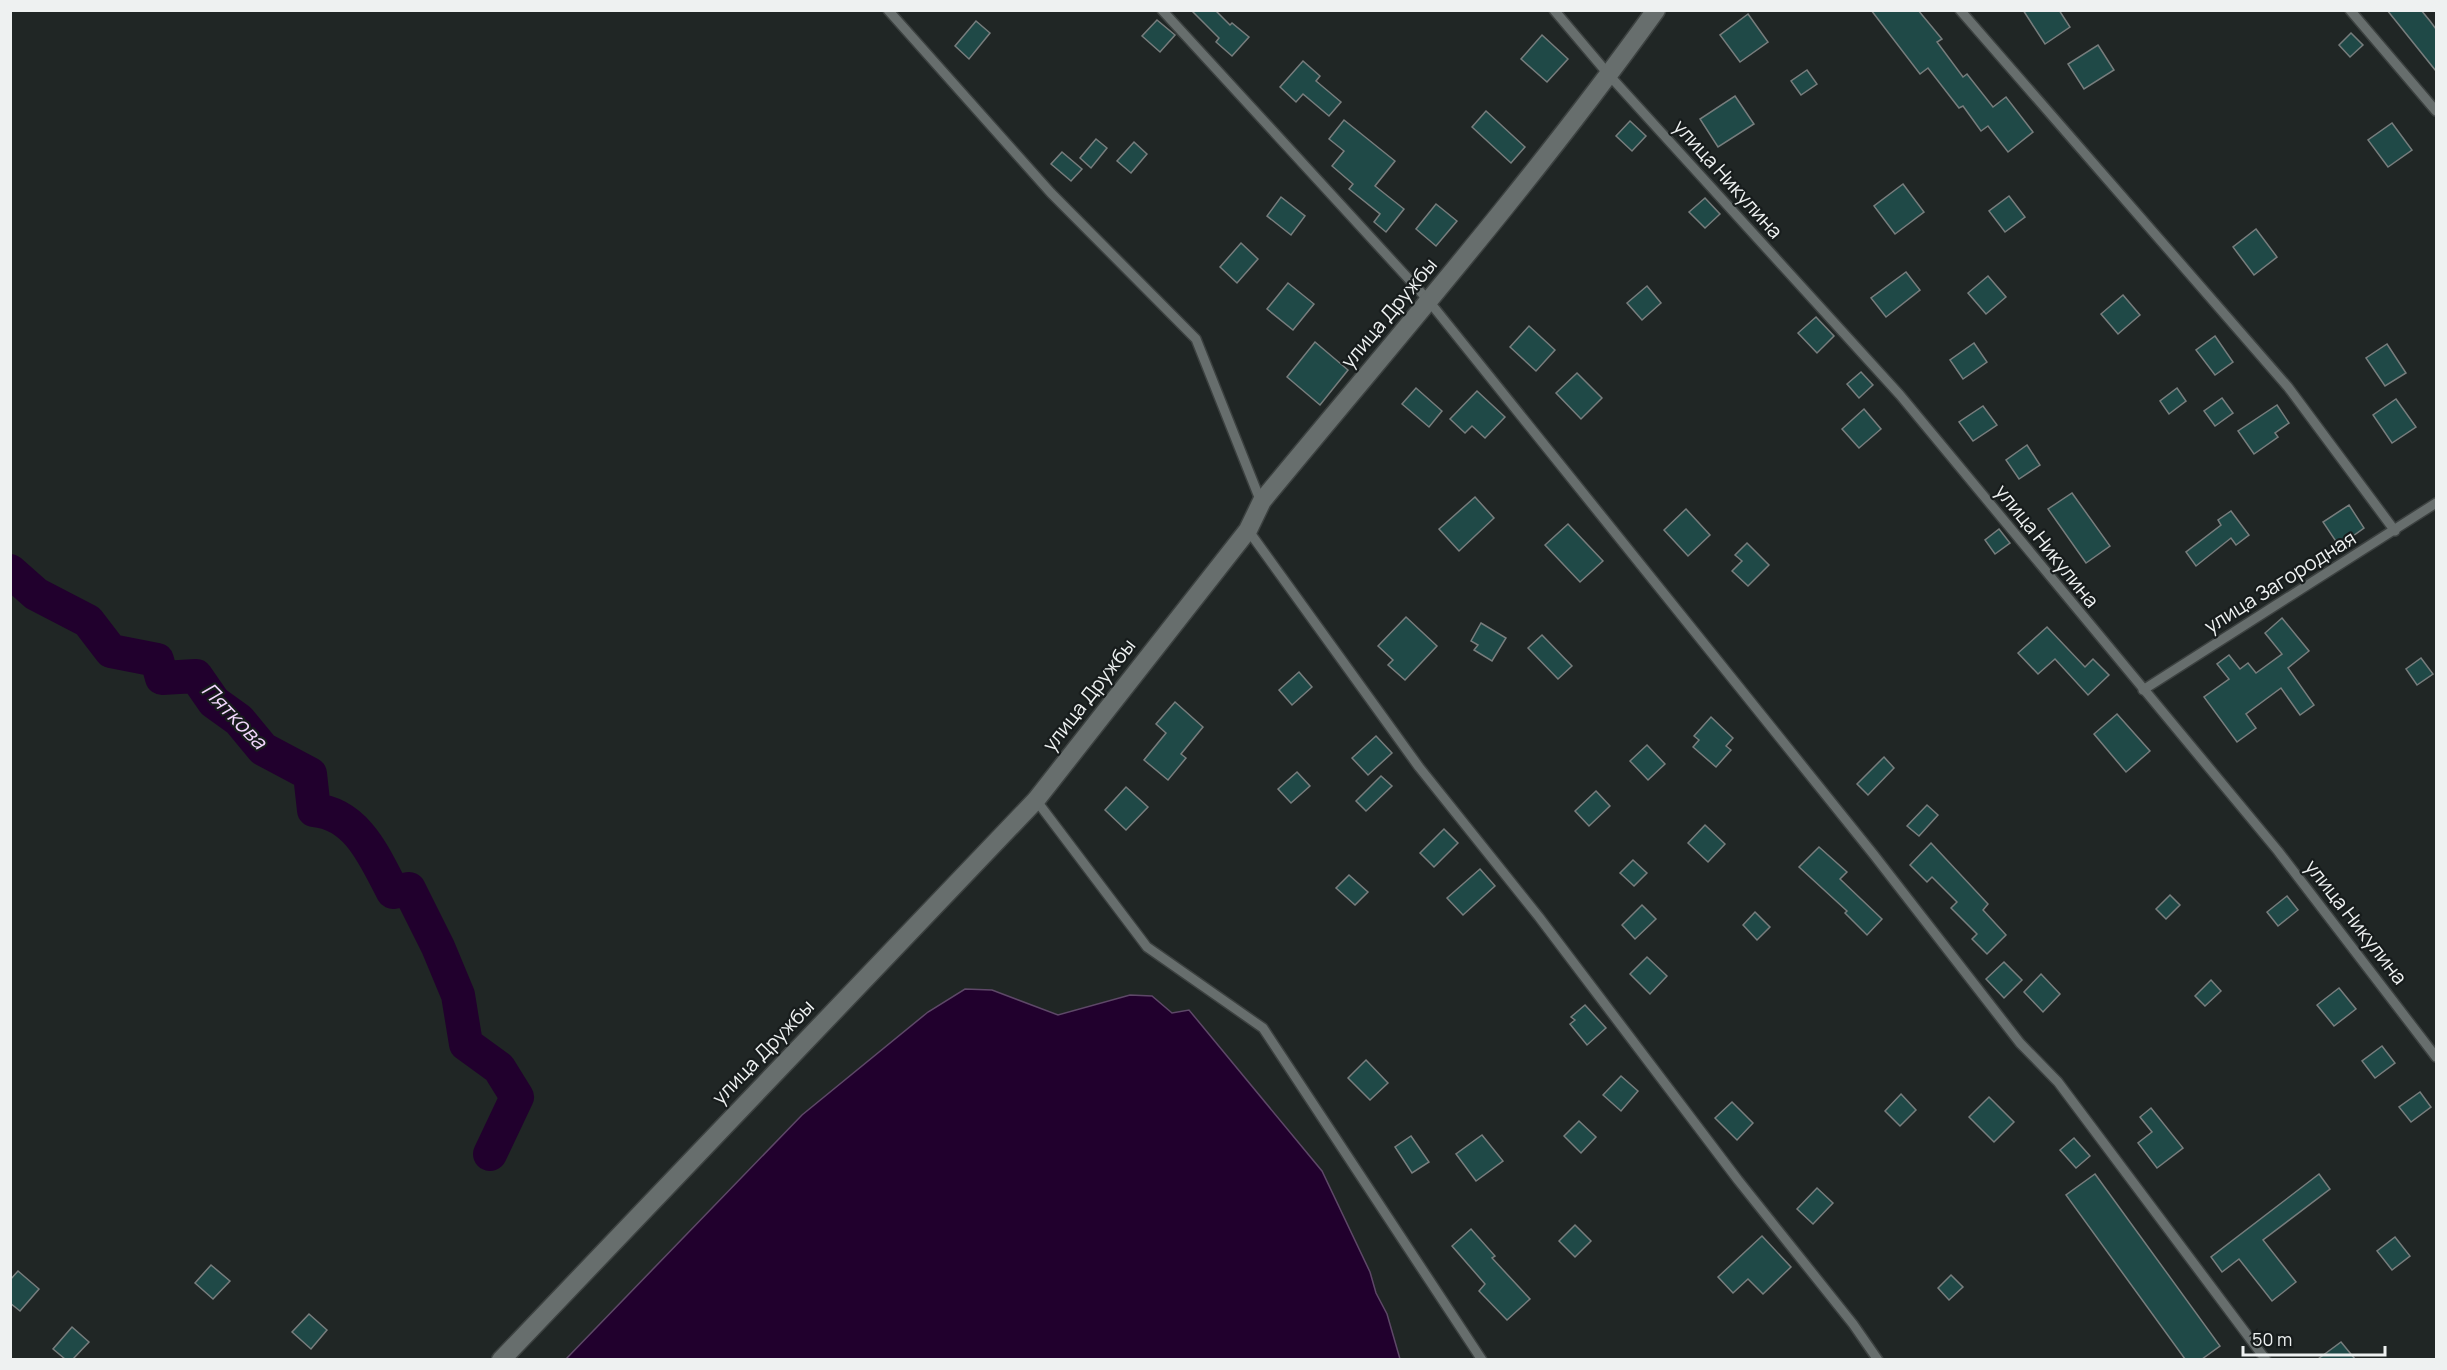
<svg xmlns="http://www.w3.org/2000/svg" width="2447" height="1370" font-family="Manrope,sans-serif">
<style>
.water{fill:#21002d;stroke:#5e4868;stroke-width:1.5}
.lines{fill:none;stroke-linecap:round;stroke-linejoin:round}
.river{stroke:#21002d;stroke-width:34}
.building{fill:#1f4947;stroke:#777d7d;stroke-width:1.5}
.lane-casing{stroke:#3c4140;stroke-width:12}
.street-casing{stroke:#3c4140;stroke-width:21}
.lane{stroke:#676e6d;stroke-width:9}
.street{stroke:#676e6d;stroke-width:18}
.labels{text-anchor:middle;stroke-width:4.5;stroke-linejoin:round;paint-order:stroke}
.street-label{font-size:20px;fill:#eef1f1;stroke:#171c1c}
.water-label{font-size:21px;font-style:italic;fill:#f3d8fe;stroke:#171c1c}
</style>
<rect width="100%" height="100%" fill="#202625"/>
<polygon class="water" points="965,989 992,990 1058,1015 1130,995 1152,996 1172,1013 1189,1010 1322,1171 1370,1272 1376,1293 1387,1314 1400,1359 566,1359 802,1115 928,1012"/>
<g class="lines">
<path class="river" d="M10 571 36 594 88 621 111 651 157 660 162 678 196 676 214 702 239 720 263 749 310 774 314 810C358 814 375 858 393 892L409 889 438 947 458 995 466 1044 499 1068 517 1097 490 1154"/>
</g>
<g class="building">
<polygon points="1191,10 1215,10 1230,25 1232,23 1249,37 1232,56 1216,42 1219,38"/>
<polygon points="1871,10 1918,10 1942,39 1937,42 1963,77 1967,74 1993,107 2006,97 2033,132 2008,152 1988,126 1981,131 1963,106 1959,108 1928,68 1920,74"/>
<polygon points="2023,10 2059,10 2070,27 2045,44"/>
<polygon points="2387,10 2421,10 2430,21 2436,29 2436,71"/>
<polygon points="1748,14 1768,42 1740,62 1720,35"/>
<polygon points="1157,20 1175,35 1160,52 1142,36"/>
<polygon points="976,21 990,33 969,59 955,46"/>
<polygon points="2351,33 2363,45 2350,57 2339,45"/>
<polygon points="1542,35 1568,59 1547,82 1521,59"/>
<polygon points="2098,45 2114,70 2084,89 2068,64"/>
<polygon points="1303,61 1320,76 1316,81 1341,102 1329,116 1303,94 1296,102 1280,87"/>
<polygon points="1807,70 1817,84 1801,95 1791,81"/>
<polygon points="1735,96 1754,124 1718,147 1700,119"/>
<polygon points="1486,111 1525,147 1511,163 1472,127"/>
<polygon points="1344,120 1395,161 1375,186 1404,209 1386,232 1374,222 1380,214 1349,189 1353,184 1332,166 1344,151 1329,139"/>
<polygon points="1630,121 1646,136 1632,151 1616,136"/>
<polygon points="2392,123 2412,150 2388,167 2368,140"/>
<polygon points="1096,139 1107,148 1091,168 1080,158"/>
<polygon points="1134,142 1147,154 1131,173 1117,161"/>
<polygon points="1062,152 1082,169 1071,181 1051,164"/>
<polygon points="1903,184 1924,212 1895,234 1874,206"/>
<polygon points="2009,196 2025,217 2005,232 1989,211"/>
<polygon points="1281,197 1305,216 1291,235 1267,216"/>
<polygon points="1705,198 1720,214 1705,228 1689,212"/>
<polygon points="1436,204 1457,221 1436,246 1416,229"/>
<polygon points="2256,229 2277,257 2254,275 2233,247"/>
<polygon points="1241,243 1258,259 1237,283 1220,267"/>
<polygon points="1906,272 1920,290 1886,317 1871,298"/>
<polygon points="1988,276 2006,297 1986,314 1968,293"/>
<polygon points="1288,283 1314,304 1293,330 1267,309"/>
<polygon points="1647,286 1661,303 1642,320 1627,303"/>
<polygon points="2123,295 2140,315 2118,334 2101,314"/>
<polygon points="1816,317 1834,336 1817,353 1798,333"/>
<polygon points="1529,326 1555,350 1536,371 1510,347"/>
<polygon points="2215,336 2233,362 2215,375 2196,350"/>
<polygon points="1315,342 1348,370 1320,405 1287,377"/>
<polygon points="1974,343 1987,362 1963,379 1950,360"/>
<polygon points="2387,344 2406,373 2385,386 2366,358"/>
<polygon points="1861,372 1873,385 1859,398 1847,384"/>
<polygon points="1577,373 1602,398 1581,419 1556,393"/>
<polygon points="1416,388 1442,411 1429,427 1402,404"/>
<polygon points="2177,388 2186,401 2169,414 2160,401"/>
<polygon points="1477,391 1505,417 1485,438 1472,426 1465,433 1450,419"/>
<polygon points="2222,398 2233,413 2215,426 2204,411"/>
<polygon points="2396,399 2416,427 2392,443 2373,415"/>
<polygon points="2277,405 2289,423 2275,433 2278,437 2254,454 2238,431"/>
<polygon points="1983,406 1997,425 1973,441 1959,422"/>
<polygon points="1864,409 1881,429 1859,448 1842,429"/>
<polygon points="2027,445 2040,465 2019,479 2006,460"/>
<polygon points="2072,493 2110,546 2086,563 2048,509"/>
<polygon points="1475,497 1494,518 1459,551 1439,529"/>
<polygon points="2349,505 2364,528 2339,546 2323,522"/>
<polygon points="1686,509 1710,535 1688,556 1664,530"/>
<polygon points="2231,511 2249,535 2236,545 2231,538 2196,566 2186,552 2221,525 2218,520"/>
<polygon points="1568,524 1603,561 1580,582 1545,545"/>
<polygon points="1999,529 2010,543 1995,554 1985,540"/>
<polygon points="1747,543 1769,565 1748,586 1732,571 1742,561 1735,555"/>
<polygon points="1406,617 1437,646 1405,680 1388,665 1393,660 1378,646"/>
<polygon points="2282,618 2309,651 2288,668 2314,705 2300,715 2281,688 2246,714 2256,728 2237,742 2204,697 2229,679 2217,664 2229,655 2240,669 2248,663 2256,673 2282,654 2265,633"/>
<polygon points="1481,623 1506,638 1492,661 1474,650 1478,645 1471,641"/>
<polygon points="2047,627 2085,667 2093,659 2109,675 2088,695 2055,659 2038,674 2018,653"/>
<polygon points="1542,635 1572,666 1558,679 1528,648"/>
<polygon points="2421,658 2433,674 2417,685 2406,669"/>
<polygon points="1299,672 1312,687 1292,705 1279,690"/>
<polygon points="1175,702 1203,727 1181,754 1186,758 1168,780 1144,760 1166,733 1156,724"/>
<polygon points="2117,714 2150,751 2126,772 2094,734"/>
<polygon points="1711,717 1733,738 1726,746 1731,750 1716,767 1693,747 1699,740 1694,736"/>
<polygon points="1376,736 1392,753 1368,775 1352,758"/>
<polygon points="1647,745 1665,764 1648,780 1630,761"/>
<polygon points="1884,757 1894,768 1868,795 1857,784"/>
<polygon points="1297,772 1310,786 1291,803 1278,789"/>
<polygon points="1381,776 1392,786 1366,811 1356,801"/>
<polygon points="1126,787 1148,807 1126,830 1105,810"/>
<polygon points="1596,791 1610,806 1589,826 1575,811"/>
<polygon points="1927,805 1938,815 1919,836 1907,826"/>
<polygon points="1705,825 1725,844 1708,862 1688,843"/>
<polygon points="1444,829 1458,843 1434,867 1420,853"/>
<polygon points="1931,843 1988,904 1983,910 2006,935 1987,954 1972,939 1977,934 1951,908 1957,902 1932,877 1927,882 1910,865"/>
<polygon points="1819,847 1847,872 1840,879 1882,919 1867,935 1845,913 1847,911 1799,867"/>
<polygon points="1633,860 1647,873 1634,886 1620,873"/>
<polygon points="1480,869 1495,886 1463,915 1447,898"/>
<polygon points="1349,875 1368,892 1355,905 1336,888"/>
<polygon points="2170,895 2180,905 2166,919 2156,909"/>
<polygon points="2287,896 2298,910 2278,926 2267,912"/>
<polygon points="1642,905 1656,919 1635,939 1622,925"/>
<polygon points="1755,912 1770,927 1757,940 1743,925"/>
<polygon points="1647,957 1667,976 1650,994 1630,974"/>
<polygon points="2004,962 2022,980 2004,998 1986,979"/>
<polygon points="2041,974 2060,994 2043,1012 2024,992"/>
<polygon points="2211,980 2221,991 2205,1006 2195,996"/>
<polygon points="2339,988 2356,1009 2334,1026 2317,1005"/>
<polygon points="1585,1005 1606,1028 1587,1045 1570,1024 1575,1020 1571,1017"/>
<polygon points="2382,1046 2395,1063 2375,1078 2362,1061"/>
<polygon points="1366,1060 1388,1083 1370,1100 1348,1078"/>
<polygon points="1621,1076 1638,1091 1621,1111 1603,1095"/>
<polygon points="2420,1092 2431,1107 2411,1122 2399,1107"/>
<polygon points="1901,1094 1916,1110 1900,1126 1885,1111"/>
<polygon points="1989,1097 2014,1122 1994,1142 1969,1117"/>
<polygon points="1732,1102 1753,1123 1737,1140 1715,1118"/>
<polygon points="2151,1108 2183,1148 2157,1168 2138,1143 2152,1132 2140,1117"/>
<polygon points="1579,1121 1596,1137 1581,1153 1564,1136"/>
<polygon points="1482,1135 1503,1161 1476,1181 1456,1154"/>
<polygon points="1411,1136 1429,1162 1412,1173 1395,1147"/>
<polygon points="2074,1138 2090,1156 2076,1168 2060,1150"/>
<polygon points="2095,1174 2220,1346 2202,1359 2185,1359 2066,1195"/>
<polygon points="2319,1174 2330,1189 2263,1240 2296,1282 2272,1301 2239,1259 2222,1272 2211,1257"/>
<polygon points="1817,1188 1833,1203 1813,1224 1797,1209"/>
<polygon points="1575,1225 1591,1241 1575,1257 1559,1241"/>
<polygon points="1471,1229 1495,1256 1492,1258 1530,1299 1507,1320 1479,1291 1485,1284 1452,1246"/>
<polygon points="1762,1236 1791,1267 1763,1294 1748,1279 1733,1293 1718,1277"/>
<polygon points="2395,1237 2410,1256 2392,1270 2377,1251"/>
<polygon points="211,1265 230,1281 213,1299 195,1283"/>
<polygon points="18,1271 39,1289 20,1311 10,1303 10,1280"/>
<polygon points="1951,1275 1963,1287 1949,1300 1938,1288"/>
<polygon points="309,1314 327,1330 311,1349 292,1332"/>
<polygon points="72,1327 89,1342 73,1359 65,1359 53,1349"/>
<polygon points="2341,1342 2355,1359 2318,1359"/>
</g>
<g class="lines">
<defs>
<g id="lane">
<polyline points="888,10 1051,193 1196,339 1261,502"/>
<polyline points="1162,10 1428,300 1874,855 2020,1043 2058,1082 2266,1360"/>
<polyline points="1554,10 1609,75 1900,395 2278,851 2436,1057"/>
<polyline points="1960,10 2288,387 2395,531"/>
<polyline points="2350,10 2436,111"/>
<polyline points="1249,528 1248,530 1419,767 1539,917 1738,1180 1853,1324 1878,1360"/>
<polyline points="2143,690 2436,503"/>
<polyline points="1036,800 1147,947 1263,1028 1482,1360"/>
</g>
<path id="street" d="M501 1360 1036 800 1248 530 1262 501C1396 339 1533 181 1656 10"/>
</defs>
<use href="#lane" class="lane-casing"/>
<use href="#street" class="street-casing"/>
<use href="#lane" class="lane"/>
<use href="#street" class="street"/>
</g>
<g class="labels">
<g class="street-label">
<text transform="translate(1728 179) rotate(48)" y="7">улица Никулина</text>
<text transform="translate(1389 313) rotate(-50)" y="7">улица Дружбы</text>
<text transform="translate(2047 546) rotate(51)" y="7">улица Никулина</text>
<text transform="translate(2280 582) rotate(-32)" y="7">улица Загородная</text>
<text transform="translate(1089 695) rotate(-52)" y="7">улица Дружбы</text>
<text transform="translate(2356 922) rotate(52)" y="7">улица Никулина</text>
<text transform="translate(763 1052) rotate(-46)" y="7">улица Дружбы</text>
</g>
<g class="water-label">
<text transform="translate(234 716) rotate(46)" y="7">Пяткова</text>
</g>
</g>
<rect width="2447" height="1370" fill="none" stroke="#eef1f1" stroke-width="24"/>
<path d="M2243 1346v9h142v-9" fill="none" stroke="#eef1f1" stroke-width="3"/>
<text x="2252" y="1346" font-size="18" fill="#eef1f1" stroke="#171c1c" stroke-width="4.5" paint-order="stroke">50 m</text>
</svg>
